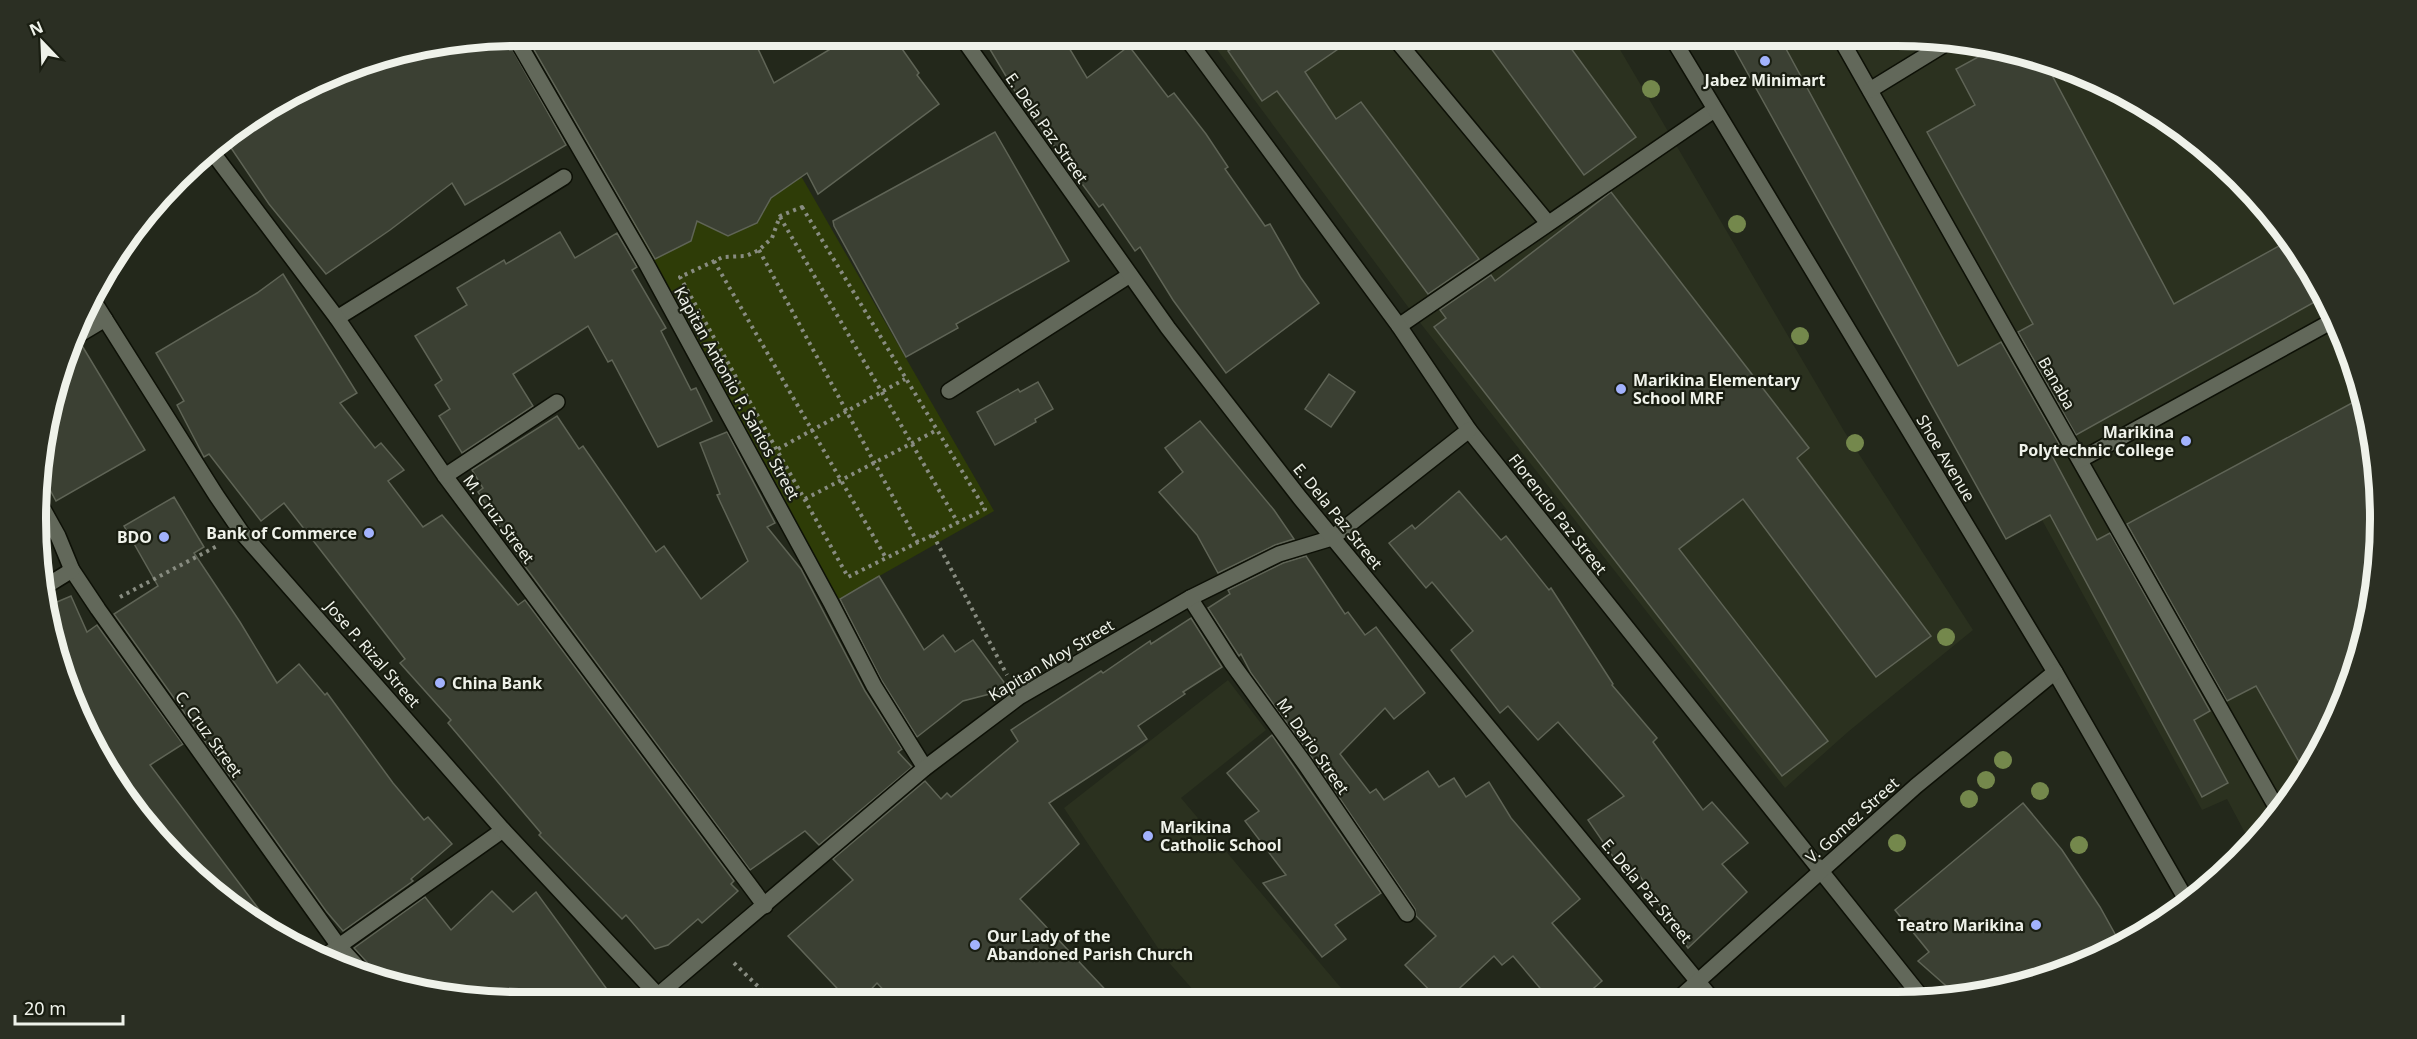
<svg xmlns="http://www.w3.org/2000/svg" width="2417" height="1039" font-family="'Noto Sans',sans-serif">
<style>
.built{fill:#2b311f}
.green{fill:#2e3c07}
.building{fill:#3b4033;stroke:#5f6456;stroke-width:1.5}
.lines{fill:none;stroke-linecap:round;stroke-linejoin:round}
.service-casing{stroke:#0d1006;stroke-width:18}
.pedestrian-casing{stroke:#0d1006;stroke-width:18}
.minor-casing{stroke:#0d1006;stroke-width:18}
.tertiary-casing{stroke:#0d1006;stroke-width:18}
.path{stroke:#888c81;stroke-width:4;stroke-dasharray:3 4.5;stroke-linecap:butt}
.service{stroke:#62685a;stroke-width:15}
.pedestrian{stroke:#62685a;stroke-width:15}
.minor{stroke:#62685a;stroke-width:15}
.tertiary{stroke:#62685a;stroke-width:15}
.tree{fill:#74884c}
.poi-dot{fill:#a2b2fd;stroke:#1a1e12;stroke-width:2}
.labels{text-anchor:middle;stroke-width:4.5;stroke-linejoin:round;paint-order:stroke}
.poi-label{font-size:16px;font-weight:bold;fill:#eff2ea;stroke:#1a1e12;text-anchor:start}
.street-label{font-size:16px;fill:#eff2ea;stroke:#1a1e12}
.rim{fill:none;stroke:#eff2ea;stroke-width:8}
</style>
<rect width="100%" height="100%" fill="#23281b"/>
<g class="built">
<polygon points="1207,36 1612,36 1844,431 1973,630 1849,731 1785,788 1414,315"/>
<polygon points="1727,36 1898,36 2053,62 2140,101 2217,156 2281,225 2331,306 2365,395 2380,488 2377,583 2355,675 2299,788 2251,844 2227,799 2202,810 2042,520 2006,539"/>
<polygon points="1228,680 1266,730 1181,798 1352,1001 1203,1001 1164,957 1064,808"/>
</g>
<polygon class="green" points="767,117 994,511 837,600 623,204"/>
<g class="building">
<polygon points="526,36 752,36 774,83 852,36 893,36 919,73 917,75 939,104 818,194 807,173 771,198 757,223 728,236 697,221 691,241 655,259"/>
<polygon points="982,36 1062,36 1087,78 1129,46 1168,97 1174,93 1206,134 1228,167 1225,169 1265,226 1270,224 1301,278 1319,303 1226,373 1173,300 1140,247 1135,251 1103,204 1099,207 1019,98"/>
<polygon points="1251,36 1357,36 1305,72 1336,119 1361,102 1479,259 1428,294 1277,91 1262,101 1228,51"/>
<polygon points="1482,36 1562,36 1636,137 1584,175"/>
<polygon points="1727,36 1779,36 1958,366 2001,342 2059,444 2049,450 2097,540 2110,533 2210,711 2194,720 2228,783 2202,797 2050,515 2006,539"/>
<polygon points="506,38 566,145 465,205 452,183 390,230 326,274 269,204 225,139 291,95 364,62"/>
<polygon points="1989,51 2027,57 2034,70 2046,64 2174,304 2288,241 2320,299 2076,435 2018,332 2033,324 1927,132 1975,105 1956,69"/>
<polygon points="995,132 1069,261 956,324 958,328 906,357 834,226 833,221"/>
<polygon points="1611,192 1809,448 1797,458 1931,636 1876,677 1743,499 1679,549 1828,741 1782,776 1434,327 1446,318 1440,310 1491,275 1495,281"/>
<polygon points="560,232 575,258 617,233 637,267 632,270 666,328 661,331 691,390 696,388 712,421 658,447 612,360 608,362 588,326 513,374 533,406 462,453 439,416 450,409 435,385 442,380 415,336 467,305 457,288 504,260 506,264"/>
<polygon points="283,274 357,393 340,403 375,448 381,443 404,470 388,481 423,527 442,515 518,605 525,600 734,881 731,884 738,891 702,923 698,919 668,945 655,949 626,915 622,919 539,835 541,833 448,723 451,720 400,663 405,659 284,503 261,521 209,454 204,457 177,405 184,401 156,353 257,293"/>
<polygon points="76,343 81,344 145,450 56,501 41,473 45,426"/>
<polygon points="1329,374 1355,392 1331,427 1305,409"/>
<polygon points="1038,382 1053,409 1035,419 1036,422 995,445 977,412 1018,389 1020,392"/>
<polygon points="2365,396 2380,488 2377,583 2355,675 2306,774 2256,686 2227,701 2127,524"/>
<polygon points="557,416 579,449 583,446 656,552 664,546 701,599 748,561 717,495 720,494 700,443 727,432 775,523 767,527 801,569 865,691 902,749 898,752 912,767 819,845 805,831 750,870 524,565 478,492 483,488 472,470"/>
<polygon points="1200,421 1274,510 1294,539 1275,545 1218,573 1197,535 1159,492 1183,472 1165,448"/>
<polygon points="1459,491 1501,540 1506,536 1549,590 1551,588 1613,684 1612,685 1657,738 1653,742 1703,810 1712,802 1748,843 1722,864 1747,892 1688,948 1640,876 1631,883 1588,820 1624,796 1558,722 1538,740 1508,706 1500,713 1451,650 1473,631 1432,582 1426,588 1389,543 1412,525 1415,529"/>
<polygon points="174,497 204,547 194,553 240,622 277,683 299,664 325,695 327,693 393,783 424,820 428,817 452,844 411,879 413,881 343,931 326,911 114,614 158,586 124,526"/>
<polygon points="1306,556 1345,614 1348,612 1365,635 1376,627 1425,693 1394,719 1385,708 1340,754 1370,793 1376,789 1384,800 1428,771 1439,787 1454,778 1466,797 1489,782 1511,818 1580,899 1552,923 1602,981 1580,1000 1550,1000 1513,956 1502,965 1494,956 1447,1000 1439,1000 1405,965 1436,936 1416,916 1415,909 1313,759 1251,673 1241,654 1239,656 1208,608 1230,594 1228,590 1283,563"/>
<polygon points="879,576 924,650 943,635 955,652 973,640 1009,689 963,701 917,737 882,681 840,599"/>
<polygon points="71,596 87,632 97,625 183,744 150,765 270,924 265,929 201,883 101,761 45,613 45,607"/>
<polygon points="1191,618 1222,667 1183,692 1185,694 1138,726 1147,739 1049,803 1079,844 1020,899 1116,1001 895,1002 877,983 859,1002 850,1002 788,936 853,880 833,859 925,781 941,799 947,793 951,797 1018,741 1011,730 1101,671 1103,673 1150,641 1151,644"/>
<polygon points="1272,735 1381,893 1335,925 1346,939 1322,957 1263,883 1286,875 1245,821 1259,811 1227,773"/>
<polygon points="2023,803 2062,850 2100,907 2120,943 2083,966 1961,999 1918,961 1929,952 1895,910"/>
<polygon points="492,891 513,912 536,892 617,1003 519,1003 377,979 375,971 354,948 425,897 451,930"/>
</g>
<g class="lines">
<defs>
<g id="service">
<polyline points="1393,36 1548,223"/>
<polyline points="1839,36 2279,812"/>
<polyline points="1870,90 1945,44"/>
<polyline points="337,318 564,177"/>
<polyline points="1399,326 1714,110"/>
<polyline points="949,391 1130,275"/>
<polyline points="2080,460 2336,319"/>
</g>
<polyline id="pedestrian" points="515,37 646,263 831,603 874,686 925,768"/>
<g id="minor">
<polyline points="1185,36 1399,326 1469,430 1923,999"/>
<polyline points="210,149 337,318 445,476 765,906"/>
<polyline points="80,334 105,319"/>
<polyline points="445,476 557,402"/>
<polyline points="38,500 58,536 72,570 98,609 338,945 368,978"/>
<polyline points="43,588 72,570"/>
<polyline points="1190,598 1231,662 1305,764 1407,914"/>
<polyline points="322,958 503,830"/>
<polyline points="657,996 925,768 1019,697 1190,598 1279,554 1332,538 1469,430"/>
</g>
<g id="tertiary">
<polyline points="961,36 1168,328 1300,498 1713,1000"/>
<polyline points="1671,36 2055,672 2187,901"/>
<polyline points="93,300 216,495 242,533 503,830 665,1003"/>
<polyline points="1677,1000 1916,786 2055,672"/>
</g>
</defs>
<use href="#service" class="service-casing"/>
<use href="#pedestrian" class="pedestrian-casing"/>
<use href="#minor" class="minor-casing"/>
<use href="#tertiary" class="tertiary-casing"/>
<g class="path">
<polygon points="802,207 985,509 848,577 680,277 723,257 746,256 759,250 772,238 780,216"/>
<polyline points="780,217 958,523"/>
<polyline points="759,250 918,543"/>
<polyline points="714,261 886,558"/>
<polyline points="778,449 905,379"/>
<polyline points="805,499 937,430"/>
<polyline points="933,535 1007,675"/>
<polyline points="120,597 219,545"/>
<polyline points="734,963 774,1002"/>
</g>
<use href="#service" class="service"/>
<use href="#pedestrian" class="pedestrian"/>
<use href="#minor" class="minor"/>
<use href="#tertiary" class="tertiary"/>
</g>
<g class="tree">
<circle cx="1651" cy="89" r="9"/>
<circle cx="1737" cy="224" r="9"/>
<circle cx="1800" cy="336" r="9"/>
<circle cx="1855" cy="443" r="9"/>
<circle cx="1946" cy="637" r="9"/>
<circle cx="2003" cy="760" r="9"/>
<circle cx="1986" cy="780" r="9"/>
<circle cx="2040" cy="791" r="9"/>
<circle cx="1969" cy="799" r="9"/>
<circle cx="1897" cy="843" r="9"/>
<circle cx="2079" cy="845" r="9"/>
</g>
<g class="poi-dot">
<circle cx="1765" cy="61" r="6"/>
<circle cx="1621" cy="389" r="6"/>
<circle cx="2186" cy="441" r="6"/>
<circle cx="369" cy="533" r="6"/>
<circle cx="164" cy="537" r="6"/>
<circle cx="440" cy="683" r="6"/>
<circle cx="1148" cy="836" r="6"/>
<circle cx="2036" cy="925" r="6"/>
<circle cx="975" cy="945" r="6"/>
</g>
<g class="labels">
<g class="poi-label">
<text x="1765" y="86" text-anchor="middle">Jabez Minimart</text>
<text x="1633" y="386">Marikina Elementary<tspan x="1633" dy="18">School MRF</tspan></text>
<text x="2174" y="438" text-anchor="end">Marikina<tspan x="2174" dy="18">Polytechnic College</tspan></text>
<text x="357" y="539" text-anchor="end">Bank of Commerce</text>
<text x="152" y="543" text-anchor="end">BDO</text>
<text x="452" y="689">China Bank</text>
<text x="1160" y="833">Marikina<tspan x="1160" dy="18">Catholic School</tspan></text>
<text x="2024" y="931" text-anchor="end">Teatro Marikina</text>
<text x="987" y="942">Our Lady of the<tspan x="987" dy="18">Abandoned Parish Church</tspan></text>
</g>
<g class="street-label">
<text transform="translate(1047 128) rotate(55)" y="6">E. Dela Paz Street</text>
<text transform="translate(2057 383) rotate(60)" y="6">Banaba</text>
<text transform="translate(737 393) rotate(61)" y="6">Kapitan Antonio P. Santos Street</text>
<text transform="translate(1946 458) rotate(59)" y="6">Shoe Avenue</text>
<text transform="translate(1558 514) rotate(52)" y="6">Florencio Paz Street</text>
<text transform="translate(1338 516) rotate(51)" y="6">E. Dela Paz Street</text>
<text transform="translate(499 519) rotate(53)" y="6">M. Cruz Street</text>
<text transform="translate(373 654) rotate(49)" y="6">Jose P. Rizal Street</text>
<text transform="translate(1051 660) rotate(-31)" y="6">Kapitan Moy Street</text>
<text transform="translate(209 734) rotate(54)" y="6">C. Cruz Street</text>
<text transform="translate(1313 746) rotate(55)" y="6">M. Dario Street</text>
<text transform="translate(1852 820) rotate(-42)" y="6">V. Gomez Street</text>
<text transform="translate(1647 891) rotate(50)" y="6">E. Dela Paz Street</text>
</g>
</g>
<path d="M0 0H2417V1039H0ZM519 46H1897A473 473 0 0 1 2370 519V519A473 473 0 0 1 1897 992H519A473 473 0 0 1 46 519V519A473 473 0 0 1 519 46Z" fill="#2b2f23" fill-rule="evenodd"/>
<path class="rim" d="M519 46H1897A473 473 0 0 1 2370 519V519A473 473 0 0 1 1897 992H519A473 473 0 0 1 46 519V519A473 473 0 0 1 519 46Z"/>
<g transform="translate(42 42) rotate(337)" stroke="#1a1e12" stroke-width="4.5" paint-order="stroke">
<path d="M0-4.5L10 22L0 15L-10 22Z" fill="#eff2ea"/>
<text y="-9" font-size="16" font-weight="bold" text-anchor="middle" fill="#eff2ea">N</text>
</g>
<path d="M15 1015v9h108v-9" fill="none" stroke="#eff2ea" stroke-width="3"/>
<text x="24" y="1015" font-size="18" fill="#eff2ea" stroke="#1a1e12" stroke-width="4.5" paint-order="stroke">20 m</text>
</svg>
